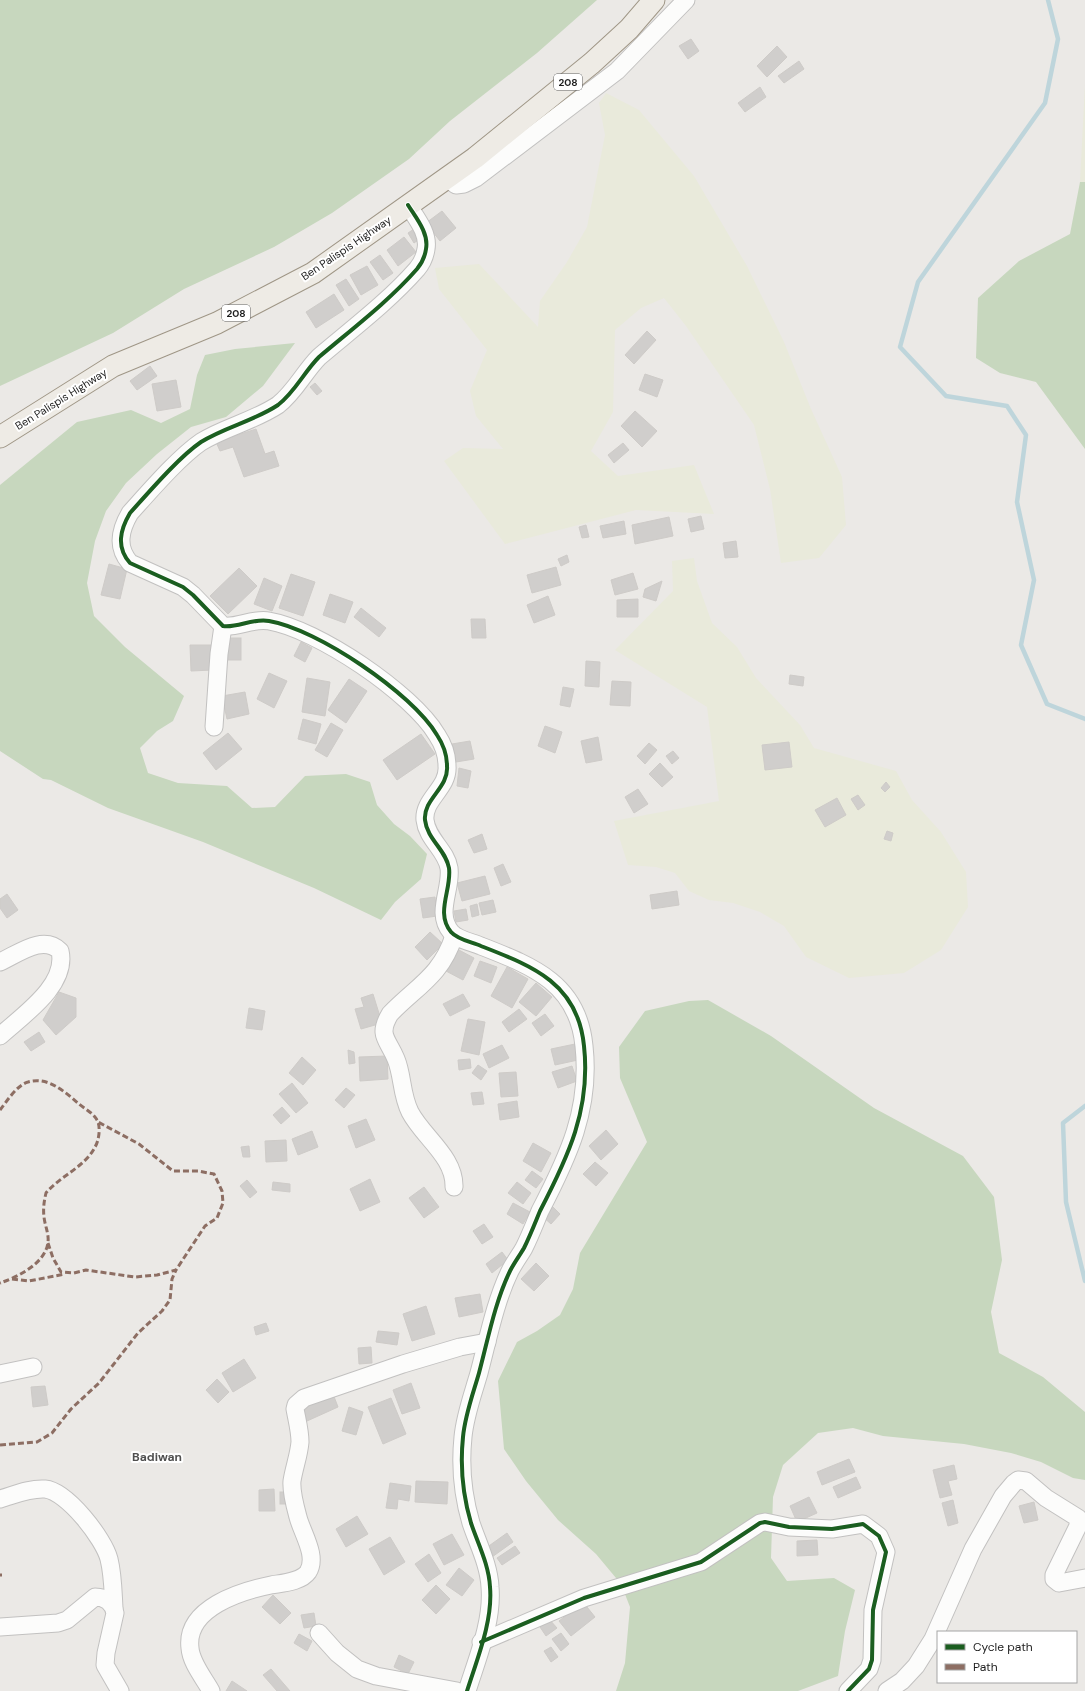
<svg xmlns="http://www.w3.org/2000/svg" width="1085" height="1691" font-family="'DM Sans',sans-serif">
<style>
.farmland{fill:#e9eadb}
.forest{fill:#c7d7be}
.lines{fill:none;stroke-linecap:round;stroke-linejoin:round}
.stream{stroke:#bed5db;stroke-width:4.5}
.building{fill:#d0cecc;stroke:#cecbc8}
.minor-casing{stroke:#c2c1c0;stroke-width:19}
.major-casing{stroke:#9f9686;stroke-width:23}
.minor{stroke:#fcfcfb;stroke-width:17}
.major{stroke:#eeebe5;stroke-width:21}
.quiet{stroke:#8d6e63;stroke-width:3;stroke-dasharray:6 3;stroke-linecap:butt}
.cycleway-casing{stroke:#fff;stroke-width:6}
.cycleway{stroke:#1b5e20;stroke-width:4}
.labels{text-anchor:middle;stroke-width:4;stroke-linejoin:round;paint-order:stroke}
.shield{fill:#fff;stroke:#616161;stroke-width:1}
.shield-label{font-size:10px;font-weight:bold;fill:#1d1d1d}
.street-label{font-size:11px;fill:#1d1d1d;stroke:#fff}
.neighbourhood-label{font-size:12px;font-weight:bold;fill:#505050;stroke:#fff}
</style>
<rect width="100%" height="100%" fill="#ebe9e6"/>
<g class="farmland">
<polygon points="1085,84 1085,182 1080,182"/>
<polygon points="606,93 639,110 694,176 747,266 784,342 811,409 842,477 846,525 819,558 781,563 770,489 754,425 686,326 664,298 641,308 615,330 613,412 591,451 618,476 694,465 714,514 636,510 505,544 444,461 463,448 503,449 476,416 470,391 487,350 439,289 435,268 479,264 538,327 540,301 567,262 587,227 605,135 599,103"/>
<polygon points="694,558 697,581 712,623 737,647 756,678 800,725 814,748 896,771 912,800 941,832 966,872 968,907 941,950 904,973 849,978 806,957 784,926 760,912 733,903 709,900 689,891 675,873 656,867 628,865 614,821 719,801 707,707 615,650 673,591 672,561"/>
</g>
<g class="forest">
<polygon points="0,0 597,0 537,53 450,121 409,159 332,213 274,247 184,289 113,333 0,386"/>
<polygon points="1080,182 1085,182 1085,449 1036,382 1000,373 976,358 978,298 1019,261 1070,234"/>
<polygon points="295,343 263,386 226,417 191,427 157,454 126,483 106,511 95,541 87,583 94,616 125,647 184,696 173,721 157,731 140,748 148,773 178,783 227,786 252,808 275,807 305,776 346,774 370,782 377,805 394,824 410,836 427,854 421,879 395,902 381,920 314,888 203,842 108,808 51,780 43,779 0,751 0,485 77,422 131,410 161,423 190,409 197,375 205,355 235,349"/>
<polygon points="708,1000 771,1036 874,1108 963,1156 994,1197 1002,1260 991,1312 999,1353 1043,1377 1085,1412 1085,1480 1073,1478 1041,1462 1011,1453 964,1444 883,1436 853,1428 818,1433 783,1465 773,1497 771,1558 787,1581 834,1578 855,1590 845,1631 838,1676 798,1691 616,1691 625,1663 630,1607 621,1584 596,1554 558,1520 526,1481 504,1449 498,1381 517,1342 537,1331 560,1315 573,1289 580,1253 647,1142 620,1078 619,1047 645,1011 689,1001"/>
</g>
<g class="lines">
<g class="stream">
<polyline points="1048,0 1058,39 1045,103 918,282 900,347 946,396 1007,406 1026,435 1017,502 1034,580 1021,645 1047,704 1085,719"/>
<polyline points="1085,1106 1063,1123 1066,1202 1085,1281"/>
</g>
</g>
<g class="building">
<polygon points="691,39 699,51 688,59 679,46"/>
<polygon points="777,46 787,57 767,77 757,66"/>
<polygon points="799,61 804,69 784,83 778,76"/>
<polygon points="760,87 766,97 745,112 738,103"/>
<polygon points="442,211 456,228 440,241 426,223"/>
<polygon points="414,229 421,238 414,243 408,233"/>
<polygon points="404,237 416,252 398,266 387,250"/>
<polygon points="380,255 393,273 383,280 370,262"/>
<polygon points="367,266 378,285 361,295 350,275"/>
<polygon points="346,279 359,299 349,306 336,285"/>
<polygon points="334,294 344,310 316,328 306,312"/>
<polygon points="647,331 656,340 634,364 625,355"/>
<polygon points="150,366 157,376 137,390 130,381"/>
<polygon points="645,374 663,380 657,397 639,390"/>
<polygon points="176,380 181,407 157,411 152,384"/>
<polygon points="315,383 322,391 317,395 310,387"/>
<polygon points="635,411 657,431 642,447 621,426"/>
<polygon points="256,429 265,454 274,451 279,466 244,477 233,447 220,451 216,442"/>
<polygon points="623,443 629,450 614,463 608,455"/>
<polygon points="701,516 704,529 691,532 688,519"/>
<polygon points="669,517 673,536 635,544 632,525"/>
<polygon points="624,521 626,534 603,538 600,526"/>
<polygon points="586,525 589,537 582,538 579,527"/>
<polygon points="736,541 738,557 725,558 723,543"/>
<polygon points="567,555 569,562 561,566 558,559"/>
<polygon points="109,564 127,569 120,599 101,595"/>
<polygon points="556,567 561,585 532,593 527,575"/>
<polygon points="239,568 257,586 228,614 210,596"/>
<polygon points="633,573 638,589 615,595 611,580"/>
<polygon points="291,574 315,582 303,616 279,608"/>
<polygon points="264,578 282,586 272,611 254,604"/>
<polygon points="662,581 656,601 643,597 645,589"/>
<polygon points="330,594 353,602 345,623 323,615"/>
<polygon points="548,596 555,615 534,623 527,605"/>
<polygon points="638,599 638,617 617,617 617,600"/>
<polygon points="361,608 386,628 379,637 354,617"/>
<polygon points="471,619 485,619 486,638 472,638"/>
<rect x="225" y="638" width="16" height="22"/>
<polygon points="301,642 312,648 305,662 294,656"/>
<polygon points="190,645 212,645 213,670 191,671"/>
<polygon points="586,661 600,662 599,687 585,686"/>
<polygon points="269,673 287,681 274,708 257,699"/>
<polygon points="790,675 804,677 803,686 789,684"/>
<polygon points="307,678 330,682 325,716 302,712"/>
<polygon points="349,679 367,691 346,723 328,710"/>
<polygon points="612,681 631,682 630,706 610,705"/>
<polygon points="563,687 574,689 570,707 560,705"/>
<polygon points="245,692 249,714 227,719 222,696"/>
<polygon points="303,719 321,724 316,744 298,739"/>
<polygon points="331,723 343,730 327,757 315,750"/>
<polygon points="545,726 562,732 555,753 538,746"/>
<polygon points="228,733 242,749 216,770 203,753"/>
<polygon points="421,734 435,754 397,780 383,760"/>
<polygon points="598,737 602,760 586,763 581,741"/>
<polygon points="470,741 474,759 456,762 452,744"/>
<polygon points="789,742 792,767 765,770 762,745"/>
<polygon points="649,743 657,750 645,764 637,756"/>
<polygon points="673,751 679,758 672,764 666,756"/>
<polygon points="660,763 673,777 662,787 649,774"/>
<polygon points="459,768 471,771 468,788 457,786"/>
<polygon points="886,782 890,787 885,792 881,788"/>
<polygon points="638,789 648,804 634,813 625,797"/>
<polygon points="858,795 865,805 858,810 851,799"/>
<polygon points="837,798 846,815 825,827 815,810"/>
<polygon points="887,831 893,833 891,841 884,839"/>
<polygon points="482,834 487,849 474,853 468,840"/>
<polygon points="503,864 511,882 501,886 494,868"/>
<polygon points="485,876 490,894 462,901 457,883"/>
<polygon points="677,891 679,905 652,909 650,895"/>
<polygon points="7,894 18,910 7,918 0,908 0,899"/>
<polygon points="435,897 437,916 423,918 420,899"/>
<polygon points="493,900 496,912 482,915 479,903"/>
<polygon points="477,904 479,915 472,917 470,906"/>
<polygon points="466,909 468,920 456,922 454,911"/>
<polygon points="430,932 443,944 427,960 415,947"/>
<polygon points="457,949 474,958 463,980 446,971"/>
<polygon points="480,961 497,967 491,983 474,976"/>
<polygon points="507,967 528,979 512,1008 491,996"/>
<polygon points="536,983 552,997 536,1016 519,1002"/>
<polygon points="59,992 76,998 76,1017 56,1035 43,1020"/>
<polygon points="373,994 382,1023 361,1029 355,1009 364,1007 361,998"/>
<polygon points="463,994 470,1006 450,1016 443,1004"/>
<polygon points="249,1008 265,1011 262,1030 246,1028"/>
<polygon points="519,1009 527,1019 509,1032 502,1022"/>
<polygon points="545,1014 554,1026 541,1036 532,1023"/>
<polygon points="468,1019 485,1022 479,1055 461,1051"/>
<polygon points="39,1032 45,1042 31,1051 24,1042"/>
<polygon points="575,1044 578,1060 555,1065 551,1049"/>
<polygon points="502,1045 509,1058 489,1068 483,1054"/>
<polygon points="348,1050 354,1052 355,1063 349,1064"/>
<polygon points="387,1056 388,1079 360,1081 359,1057"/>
<polygon points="302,1057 316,1070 303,1085 289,1073"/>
<polygon points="470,1059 471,1068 459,1070 458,1060"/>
<polygon points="478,1065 487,1071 481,1080 472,1073"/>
<polygon points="572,1066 577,1081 558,1088 552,1072"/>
<polygon points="516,1072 518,1096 501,1097 499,1073"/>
<polygon points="292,1083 308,1103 296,1113 279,1094"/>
<polygon points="346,1088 355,1095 344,1108 335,1100"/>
<polygon points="482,1092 484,1104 473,1105 471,1093"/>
<polygon points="517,1101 519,1117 500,1120 498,1104"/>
<polygon points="282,1107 290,1116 281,1124 273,1115"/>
<polygon points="366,1119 375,1140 356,1148 348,1126"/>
<polygon points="606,1130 618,1144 601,1160 589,1146"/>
<polygon points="312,1131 318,1147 298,1155 292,1139"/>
<polygon points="286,1140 287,1161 266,1162 265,1141"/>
<polygon points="533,1143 551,1153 541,1172 523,1161"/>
<polygon points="249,1146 250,1157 243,1157 241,1147"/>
<polygon points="595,1162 608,1173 596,1186 583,1174"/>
<polygon points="532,1171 543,1179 536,1188 525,1180"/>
<polygon points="370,1179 380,1202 360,1211 350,1189"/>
<polygon points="247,1180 257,1192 250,1198 240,1186"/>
<polygon points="273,1182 290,1184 290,1192 272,1190"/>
<polygon points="517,1182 531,1193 523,1204 508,1193"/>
<polygon points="424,1187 439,1207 424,1218 409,1198"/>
<polygon points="513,1203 530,1212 523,1224 507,1214"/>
<polygon points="551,1205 560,1214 551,1224 542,1216"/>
<polygon points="484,1224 493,1237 482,1244 473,1231"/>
<polygon points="502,1252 508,1260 492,1273 486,1264"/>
<polygon points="536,1263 549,1276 534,1291 521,1279"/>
<polygon points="480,1294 483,1312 459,1317 455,1298"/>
<polygon points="426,1306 435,1334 412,1341 403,1314"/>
<polygon points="266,1323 269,1331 256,1335 254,1327"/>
<polygon points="378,1331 399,1333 397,1345 376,1342"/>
<polygon points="371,1347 372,1363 359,1364 358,1348"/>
<polygon points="244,1359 256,1378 233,1392 222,1373"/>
<polygon points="217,1379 229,1392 218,1403 206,1390"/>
<polygon points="411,1383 420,1408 402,1414 393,1390"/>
<polygon points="45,1386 48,1405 33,1407 31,1387"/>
<polygon points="333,1394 338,1407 307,1421 301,1408"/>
<polygon points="391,1398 406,1434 383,1444 368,1407"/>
<polygon points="349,1407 363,1412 356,1435 342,1431"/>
<polygon points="849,1459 855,1472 822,1485 817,1472"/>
<polygon points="954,1465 957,1479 948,1481 952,1495 940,1498 933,1470"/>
<polygon points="856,1477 861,1488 838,1498 833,1487"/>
<polygon points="416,1481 448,1482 447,1504 415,1502"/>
<polygon points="390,1483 411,1486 409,1501 398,1499 397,1509 386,1508"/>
<polygon points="274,1489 275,1511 259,1511 259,1490"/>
<rect x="280" y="1492" width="12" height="12"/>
<polygon points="809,1497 817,1513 797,1522 790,1506"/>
<polygon points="953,1500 958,1523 948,1526 942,1503"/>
<polygon points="1034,1502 1038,1520 1024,1523 1019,1506"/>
<polygon points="357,1516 368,1534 346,1547 336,1529"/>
<polygon points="507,1533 513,1542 492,1557 486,1548"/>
<polygon points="452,1534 464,1555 444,1565 433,1544"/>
<polygon points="390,1537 405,1562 384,1575 369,1549"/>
<polygon points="817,1540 818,1555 797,1556 797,1541"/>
<polygon points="515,1546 520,1553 502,1565 497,1558"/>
<polygon points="429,1554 441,1573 428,1582 415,1564"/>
<polygon points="459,1568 474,1580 462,1596 446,1585"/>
<polygon points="436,1585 450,1599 436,1614 422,1600"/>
<polygon points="273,1595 291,1613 280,1624 262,1607"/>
<polygon points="583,1602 595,1617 571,1636 559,1621"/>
<polygon points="314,1613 316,1626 304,1628 301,1615"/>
<polygon points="549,1619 557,1628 546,1636 540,1627"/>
<polygon points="561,1633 569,1644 561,1651 552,1639"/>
<polygon points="299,1634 312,1641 307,1651 294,1643"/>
<polygon points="551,1647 558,1657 551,1662 544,1651"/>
<polygon points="399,1655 414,1662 408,1674 394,1667"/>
<polygon points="271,1669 290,1691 277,1691 263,1675"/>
<polygon points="232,1681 247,1691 226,1691"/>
</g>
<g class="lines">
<defs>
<g id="minor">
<polyline points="447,178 456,185 464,184 476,178 617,71 686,0"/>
<path d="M408 205C416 218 429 233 426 249 425 256 422 263 417 269 389 301 352 329 319 357 304 372 295 392 278 405 254 421 225 427 201 442 179 457 149 492 130 513 120 530 116 547 130 563L183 587 193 595 223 626C238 628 252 618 269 621 317 629 412 693 437 735 443 744 447 756 447 766 449 788 423 799 425 820 427 839 446 850 449 868 452 889 435 913 451 932 458 940 472 942 481 946 532 966 578 983 584 1046 591 1109 568 1157 540 1211 535 1223 530 1236 524 1248 520 1255 514 1263 510 1271 495 1302 488 1339 479 1373 473 1394 465 1415 463 1437 460 1466 463 1496 471 1523 478 1544 489 1565 490 1587 493 1621 477 1659 467 1691"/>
<polyline points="214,727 219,654 223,626"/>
<path d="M454 936C441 976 417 986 390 1014 377 1036 388 1039 396 1059 403 1076 401 1094 410 1112 423 1137 455 1157 454 1187"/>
<path d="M0 962C18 954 43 934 60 951 68 985 23 1015 0 1036"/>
<polyline points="0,1374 33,1367"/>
<path d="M0 1499C14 1495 29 1488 45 1489 67 1491 104 1539 109 1559 113 1575 113 1592 114 1608"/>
<path d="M0 1627 58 1623 67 1620 95 1597C106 1597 113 1603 115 1613L106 1653 105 1665 120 1691"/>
<polyline points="319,1633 337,1653 357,1669 376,1676 457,1691"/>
<polyline points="481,1642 584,1598 701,1562 760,1523 765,1522 789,1527 832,1529 863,1524 879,1536 886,1552 873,1610 872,1660 869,1669 848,1691"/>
<path d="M211 1691C204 1678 191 1663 190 1648 185 1608 241 1591 271 1585 282 1583 301 1582 308 1572 318 1556 302 1533 298 1517 295 1506 291 1492 292 1481 294 1468 299 1455 300 1442 300 1431 297 1420 295 1409L296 1405 304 1398 403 1364 460 1347 487 1342"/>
<polyline points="887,1691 902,1681 916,1666 933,1639 973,1549 1003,1496 1014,1483 1018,1480 1026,1481 1046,1498 1078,1518 1078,1526 1054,1575 1054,1579 1059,1583 1085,1578"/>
</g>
<polyline id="major" points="0,437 113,366 217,323 313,273 475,158 592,63 629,29 654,0"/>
</defs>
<use href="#minor" class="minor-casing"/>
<use href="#major" class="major-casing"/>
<use href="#minor" class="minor"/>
<use href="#major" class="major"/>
<g class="quiet">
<path d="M0 1110C7 1101 17 1085 28 1082 48 1076 65 1092 79 1104 85 1109 93 1113 97 1120 101 1126 99 1141 95 1147 85 1167 60 1176 46 1193 44 1201 43 1209 44 1217 45 1226 49 1234 48 1242 46 1263 18 1277 0 1283"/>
<polyline points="48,1243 53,1258 61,1272 74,1273 86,1270 135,1277 157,1275 176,1270 205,1226 217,1218 223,1203 222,1191 214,1174 198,1171 173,1171 139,1144 98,1122"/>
<polyline points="12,1279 29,1281 65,1274"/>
<polyline points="0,1445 37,1442 52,1433 71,1409 99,1383 138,1333 162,1311 170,1300 172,1279 176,1270"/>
<polyline points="0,1575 2,1575"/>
</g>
<defs>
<g id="cycleway">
<path d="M408 205C416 218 429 233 426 249 425 256 422 263 417 269 389 301 352 329 319 357 304 372 295 392 278 405 254 421 225 427 201 442 179 457 149 492 130 513 120 530 116 547 130 563L183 587 193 595 223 626C238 628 252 618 269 621 317 629 412 693 437 735 443 744 447 756 447 766 449 788 423 799 425 820 427 839 446 850 449 868 452 889 435 913 451 932 458 940 472 942 481 946 532 966 578 983 584 1046 591 1109 568 1157 540 1211 535 1223 530 1236 524 1248 520 1255 514 1263 510 1271 495 1302 488 1339 479 1373 473 1394 465 1415 463 1437 460 1466 463 1496 471 1523 478 1544 489 1565 490 1587 493 1621 477 1659 467 1691"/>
<polyline points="481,1642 584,1598 701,1562 760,1523 765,1522 789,1527 832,1529 863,1524 879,1536 886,1552 873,1610 872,1660 869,1669 848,1691"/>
</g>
</defs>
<use href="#cycleway" class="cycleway-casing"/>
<use href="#cycleway" class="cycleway"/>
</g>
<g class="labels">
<g class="shield">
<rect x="554" y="74" width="28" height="16" rx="3"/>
<rect x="222" y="305" width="28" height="16" rx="3"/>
</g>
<g class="shield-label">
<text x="568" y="86">208</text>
<text x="236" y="317">208</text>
</g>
<g class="street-label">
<text transform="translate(346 248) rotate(-34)" y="4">Ben Palispis Highway</text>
<text transform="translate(61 399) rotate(-32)" y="4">Ben Palispis Highway</text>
</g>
<g class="neighbourhood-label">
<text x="157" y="1461">Badiwan</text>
</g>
</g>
<rect x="937" y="1631" width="140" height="52" fill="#ffffff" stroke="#a5a5a5"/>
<rect x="945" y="1644" width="20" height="6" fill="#1b5e20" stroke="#a5a5a5"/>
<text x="973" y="1651" font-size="12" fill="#1d1d1d">Cycle path</text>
<rect x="945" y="1664" width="20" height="6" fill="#8d6e63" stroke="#a5a5a5"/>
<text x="973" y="1671" font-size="12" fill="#1d1d1d">Path</text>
</svg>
